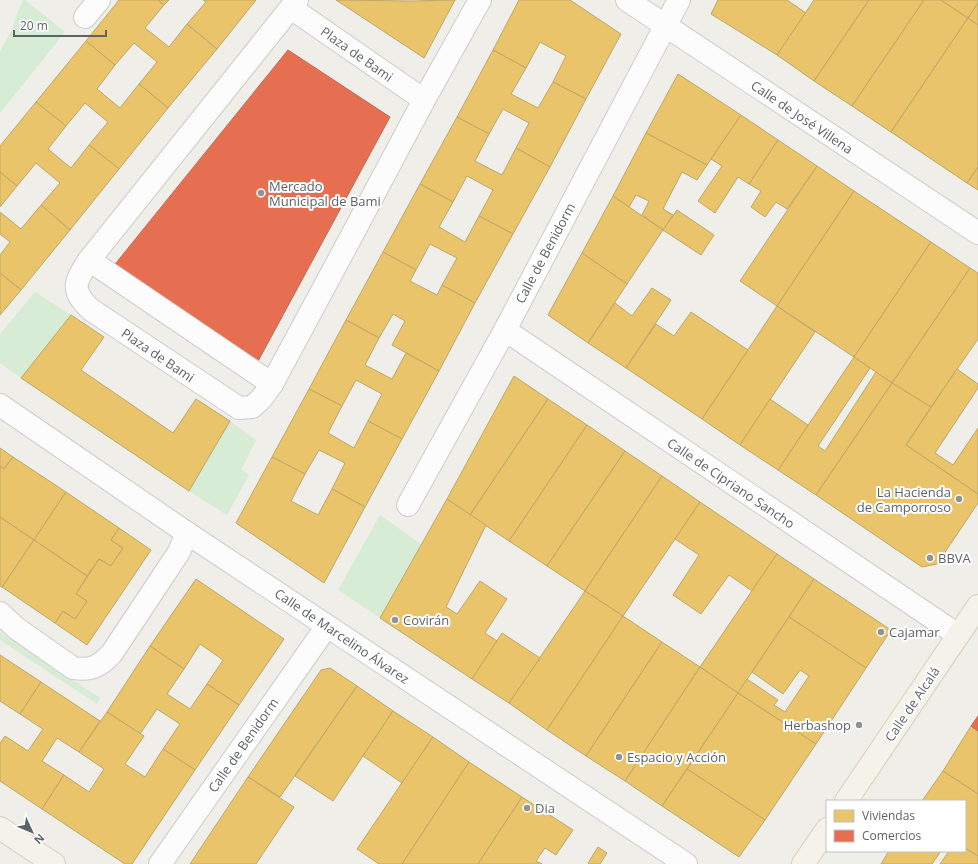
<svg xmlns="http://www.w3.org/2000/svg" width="978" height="864" font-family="'Open Sans',sans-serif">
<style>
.green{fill:#d7ecd5}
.homes{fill:#e9c46a;stroke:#bfa769}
.shops{fill:#e76f51;stroke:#be6b58}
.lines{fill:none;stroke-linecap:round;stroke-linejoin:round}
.minor-casing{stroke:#ccc;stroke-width:24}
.major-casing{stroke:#d8d0b6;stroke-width:24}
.minor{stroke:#fdfcfc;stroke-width:22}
.major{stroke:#f4f2e9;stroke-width:22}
.poi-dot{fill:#919495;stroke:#fff;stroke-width:1.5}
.labels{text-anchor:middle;stroke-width:4;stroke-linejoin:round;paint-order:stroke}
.street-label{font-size:13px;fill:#5e6368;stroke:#fff}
.poi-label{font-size:13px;fill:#5e6368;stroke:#fff;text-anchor:start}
</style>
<rect width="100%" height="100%" fill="#efeee9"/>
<g class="green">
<polygon points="23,0 25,0 65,32 0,113 0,51 12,30 16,16"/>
<polygon points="35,292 71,315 21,378 0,363 0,334"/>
<polygon points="230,421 256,440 241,470 249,475 227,515 189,491"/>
<polygon points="380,515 422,545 380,618 338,590"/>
<polygon points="0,632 100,698 97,704 0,640"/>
</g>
<g class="homes">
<polygon points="119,0 158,0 164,5 145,28 169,47 187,24 217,49 168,108 139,84 157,62 134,43 115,65 86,41"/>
<polygon points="158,0 169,0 164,5"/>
<polygon points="203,0 256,0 217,49 187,24 206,2"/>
<polygon points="336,0 411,1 455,0 424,58"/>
<polygon points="519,0 570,0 621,34 586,99 553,82 566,56 540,42 526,68 493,50"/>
<polygon points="718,0 787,0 806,13 777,55 711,14"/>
<polygon points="814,0 869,0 814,81 777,55"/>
<polygon points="869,0 924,0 852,106 814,81"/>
<polygon points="924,0 941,0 968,18 891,132 852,106"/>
<polygon points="941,0 978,0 978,3 968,18"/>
<polygon points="978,3 978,25 968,18"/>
<polygon points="968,18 978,25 978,167 967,183 891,132"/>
<polygon points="86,41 115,65 97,89 120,108 139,84 168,108 119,169 89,145 108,122 85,103 66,126 36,102"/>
<polygon points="493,50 526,68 511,94 538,108 553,82 586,99 550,167 516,148 529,123 503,109 489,134 457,117"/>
<polygon points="678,74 741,115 707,165 646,133"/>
<polygon points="36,102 66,126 48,149 71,168 89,145 119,169 70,230 41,205 60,183 36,163 17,186 0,172 0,146"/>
<polygon points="741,115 778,140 749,184 738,177 715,213 698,201 722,166 711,159"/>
<polygon points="457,117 489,134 475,161 502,175 516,148 550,167 513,234 479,216 493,190 467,176 453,202 420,184"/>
<polygon points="646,133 707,165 697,180 682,172 663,209 673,215 663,230 642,215 649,201 636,195 629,207 613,196"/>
<polygon points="778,140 817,166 787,209 776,202 765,217 751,207 761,191 749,184"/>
<polygon points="817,166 854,191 777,306 740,281"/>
<polygon points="978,167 978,190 967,183"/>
<polygon points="0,172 17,186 0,207"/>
<polygon points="420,184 453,202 439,227 465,242 479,216 513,234 475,303 442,285 457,258 430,244 416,270 383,252"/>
<polygon points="854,191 931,242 854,357 777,306"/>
<polygon points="613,196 663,230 627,284 582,253"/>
<polygon points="41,205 70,230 21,290 0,273 0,255 10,242 0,234 0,212 21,229"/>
<polygon points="677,210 714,235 701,255 663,230"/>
<polygon points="931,242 970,268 892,383 854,357"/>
<polygon points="383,252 416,270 410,281 437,295 442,285 475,303 439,371 392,345 405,321 393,314 379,338 346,320"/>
<polygon points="582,253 627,284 588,343 548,315"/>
<polygon points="970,268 978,273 978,339 931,407 892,383"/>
<polygon points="0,273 21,290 0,315"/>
<polygon points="652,288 671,300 626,368 588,343 615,303 632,316"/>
<polygon points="777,306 815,332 740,445 702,419"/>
<polygon points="691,312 748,350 702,419 626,368 656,324 674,336"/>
<polygon points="71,315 104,337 81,370 173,433 196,399 230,421 189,491 21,378"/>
<polygon points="346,320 379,338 365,365 392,379 406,353 439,371 402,439 368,421 382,394 356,380 342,406 309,389"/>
<polygon points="854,357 870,368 818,446 825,451 876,372 892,383 816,495 778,470"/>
<polygon points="957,369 978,384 978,388 935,453 953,465 978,428 978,494 906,445"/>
<polygon points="514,376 548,399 470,515 447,499"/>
<polygon points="892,383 931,407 906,445 978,494 978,503 937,564 922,567 816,495"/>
<polygon points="309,389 342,406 328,433 354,448 368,421 402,439 365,507 332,489 345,463 319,450 305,474 272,457"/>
<polygon points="548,399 587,425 509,541 470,515"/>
<polygon points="770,399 808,425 778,470 740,445"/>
<polygon points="587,425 625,451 547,566 509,541"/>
<polygon points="0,448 13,457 4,469 0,466"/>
<polygon points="625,451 662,476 585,591 547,566"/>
<polygon points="13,457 66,492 34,540 0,517 0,466 4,469"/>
<polygon points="272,457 305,474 291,501 318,515 332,489 365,507 324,583 236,523"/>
<polygon points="662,476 700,502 623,616 585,591"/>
<polygon points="66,492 119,528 111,540 123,548 111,566 99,559 87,576 34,540"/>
<polygon points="447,499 486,525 446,607 457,614 480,581 507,599 485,633 497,641 472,679 380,618"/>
<polygon points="700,502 777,554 752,591 729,575 701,614 673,595 699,555 675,539"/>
<polygon points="0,517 34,540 2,587 0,586"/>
<polygon points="119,528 151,550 87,645 55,623 63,611 75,619 87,601 76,594 99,559 111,566 123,548 111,540"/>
<polygon points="34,540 87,576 76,594 87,601 75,619 63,611 55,623 2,587"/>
<polygon points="777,554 814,579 738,693 700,667"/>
<polygon points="196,579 284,639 239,705 207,684 223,660 200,644 184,669 150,646"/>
<polygon points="814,579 891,630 866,668 789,617"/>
<polygon points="585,591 623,616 547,730 509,703"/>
<polygon points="623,616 662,642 586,756 547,730"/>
<polygon points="789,617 866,668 816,744 738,693 747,679 778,700 774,705 785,712 809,676 800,670 783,694 752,672"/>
<polygon points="502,633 540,658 509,703 472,679"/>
<polygon points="662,642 700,667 625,781 586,756"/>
<polygon points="150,646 184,669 167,694 190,709 207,684 239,705 195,770 163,749 180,724 157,709 140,734 107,712"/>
<polygon points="0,655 41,682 20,714 0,701"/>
<polygon points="700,667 738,693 662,806 625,781"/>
<polygon points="330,668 357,686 280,797 248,777 321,670"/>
<polygon points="41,682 100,721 79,752 57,738 42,761 64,775 42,809 0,781 0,743 5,736 28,751 43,729 20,714"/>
<polygon points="357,686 393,711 333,801 295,776"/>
<polygon points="738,693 816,744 765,820 687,769"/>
<polygon points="393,711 433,737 402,783 363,756"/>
<polygon points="107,712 144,736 125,764 145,777 163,749 195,770 132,864 125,864 42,809 64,775 89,792 104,769 79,752"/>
<polygon points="971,726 978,731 978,794 943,771"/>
<polygon points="433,737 469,762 402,864 379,864 357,849"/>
<polygon points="469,762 522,797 478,864 402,864"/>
<polygon points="687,769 765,820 739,857 662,806"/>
<polygon points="943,771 978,794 978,856 965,848 965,801 922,801"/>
<polygon points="248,777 294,807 256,864 190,864"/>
<polygon points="522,797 573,830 556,855 545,848 536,861 542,864 478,864"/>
<polygon points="598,847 607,853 600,864 590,864 588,863"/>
<polygon points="965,848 978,856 978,864 940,864 949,851 965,851"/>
<polygon points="889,851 941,851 932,864 881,864"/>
</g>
<g class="shops">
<polygon points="288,50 390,117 256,365 112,268"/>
<polygon points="978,716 978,731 971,726"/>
</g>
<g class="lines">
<defs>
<g id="minor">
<path d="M297 0 89 260C75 282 70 289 90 309L239 408 252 407 261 399 272 384 350 239 424 100 480 0"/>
<polyline points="627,0 978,233"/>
<polyline points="291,8 424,100"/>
<polyline points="85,17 99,0"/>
<polyline points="89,260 272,384"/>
<polyline points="505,330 958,635"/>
<polyline points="0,405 187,533 686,864"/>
<polyline points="408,505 505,330 679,0"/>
<path d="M0 613 16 628 73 668C92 671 100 666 112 653L179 552 187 533"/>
<polyline points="160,864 327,626"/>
</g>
<g id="major">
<polyline points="846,801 978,606"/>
<polyline points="0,828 54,864"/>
<polyline points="803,864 827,829"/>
</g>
</defs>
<use href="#minor" class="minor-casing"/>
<use href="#major" class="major-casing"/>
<use href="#minor" class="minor"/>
<use href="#major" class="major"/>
</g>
<g class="poi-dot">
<circle cx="261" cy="193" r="4"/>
<circle cx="959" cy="499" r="4"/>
<circle cx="930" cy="558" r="4"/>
<circle cx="395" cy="620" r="4"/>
<circle cx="881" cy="632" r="4"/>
<circle cx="859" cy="725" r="4"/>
<circle cx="619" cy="757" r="4"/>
<circle cx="527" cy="808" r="4"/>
</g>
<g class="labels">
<g class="street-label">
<text transform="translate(357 54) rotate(35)" y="5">Plaza de Bami</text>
<text transform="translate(802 117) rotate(34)" y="5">Calle de José Villena</text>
<text transform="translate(545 253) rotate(-62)" y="5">Calle de Benidorm</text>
<text transform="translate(158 355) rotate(34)" y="5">Plaza de Bami</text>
<text transform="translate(731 483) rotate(34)" y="5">Calle de Cipriano Sancho</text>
<text transform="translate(342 636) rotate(34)" y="5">Calle de Marcelino Álvarez</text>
<text transform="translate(912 704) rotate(-56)" y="5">Calle de Alcalá</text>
<text transform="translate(243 745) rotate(-55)" y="5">Calle de Benidorm</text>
</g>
<g class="poi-label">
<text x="269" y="191">Mercado<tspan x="269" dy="15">Municipal de Bami</tspan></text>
<text x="951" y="497" text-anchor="end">La Hacienda<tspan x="951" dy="15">de Camporroso</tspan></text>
<text x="938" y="563">BBVA</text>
<text x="403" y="625">Covirán</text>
<text x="889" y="637">Cajamar</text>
<text x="851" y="730" text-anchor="end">Herbashop</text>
<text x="627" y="762">Espacio y Acción</text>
<text x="535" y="813">Dia</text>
</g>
</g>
<rect x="826" y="800" width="140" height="52" fill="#ffffff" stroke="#bfc1c3"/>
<rect x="834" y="810" width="20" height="12" fill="#e9c46a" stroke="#bfc1c3"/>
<text x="862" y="820" font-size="12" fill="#5e6368">Viviendas</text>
<rect x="834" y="830" width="20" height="12" fill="#e76f51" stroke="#bfc1c3"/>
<text x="862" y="840" font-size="12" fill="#5e6368">Comercios</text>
<g transform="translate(32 832) rotate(134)" stroke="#ffffff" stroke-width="3" paint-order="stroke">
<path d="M0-3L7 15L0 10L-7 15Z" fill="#5e6368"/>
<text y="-6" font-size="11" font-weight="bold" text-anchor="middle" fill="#5e6368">N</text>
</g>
<path d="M14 30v6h92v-6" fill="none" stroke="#5e6368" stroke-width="2"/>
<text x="20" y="30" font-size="12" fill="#5e6368" stroke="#ffffff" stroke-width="3" paint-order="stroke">20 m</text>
</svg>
